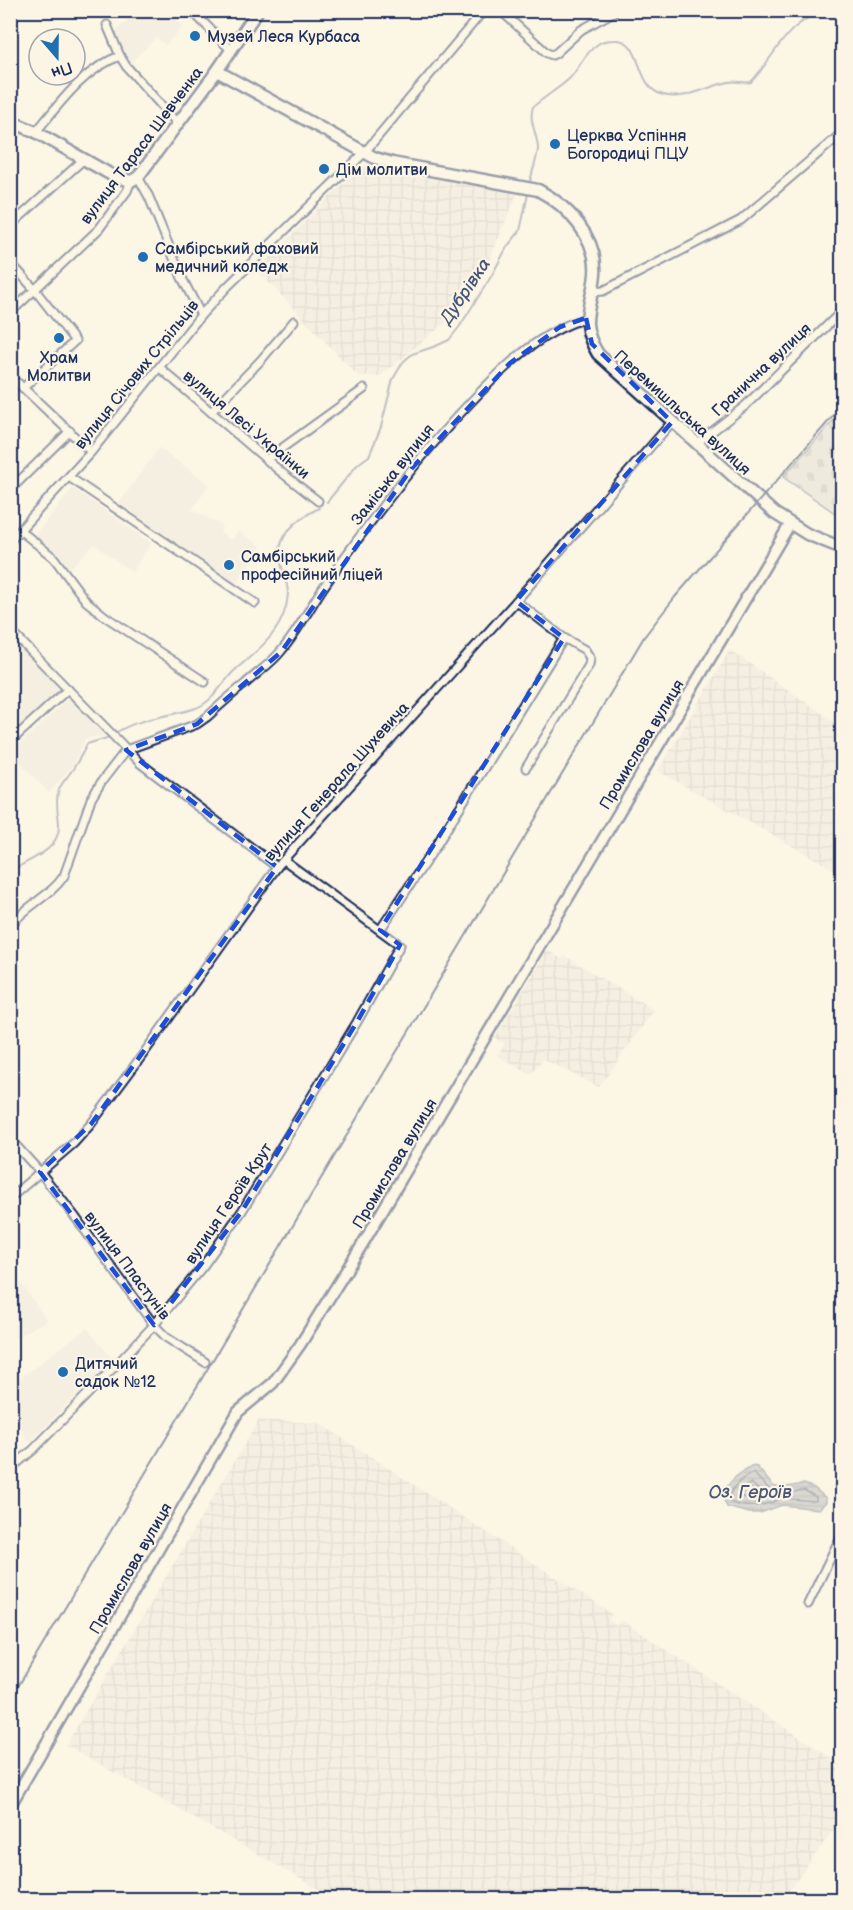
<svg xmlns="http://www.w3.org/2000/svg" width="853" height="1910" font-family="'Balsamiq Sans',sans-serif">
<style>
.built{fill:#ece7dc}
.industrial{fill:url(#industrial-grid)}
.cemetery{fill:url(#cemetery-stones);stroke:#7d8599;stroke-width:1.5}
.water{fill:url(#water-rules);stroke:#767f94;stroke-width:1.5}
.lines{fill:none;stroke-linecap:round;stroke-linejoin:round}
.shore{stroke:#576482;stroke-width:1.5}
.stream{stroke:#767f94;stroke-width:2}
.minor-casing{stroke:#1b2f5e;stroke-width:11}
.tertiary-casing{stroke:#1b2f5e;stroke-width:14}
.secondary-casing{stroke:#1b2f5e;stroke-width:15}
.primary-casing{stroke:#1b2f5e;stroke-width:15}
.minor{stroke:#fcf5e5;stroke-width:7}
.tertiary{stroke:#fcf5e5;stroke-width:9}
.secondary{stroke:#fcf5e5;stroke-width:10}
.primary{stroke:#fcf5e5;stroke-width:10}
.rail{stroke:#1b2f5e;stroke-width:2}
.marked{fill:none;stroke:#1d4ed8;stroke-width:4.5;stroke-dasharray:12 8;stroke-linejoin:round}
.poi-dot{fill:#1f6fb2;stroke:#fcf5e5;stroke-width:2}
.labels{text-anchor:middle;stroke-width:4.5;stroke-linejoin:round;paint-order:stroke}
.poi-label{font-size:16px;fill:#1b2f5e;stroke:#fcf5e5;text-anchor:start}
.street-label{font-size:16px;fill:#1b2f5e;stroke:#fcf5e5}
.water-label{font-size:18px;font-style:italic;fill:#485779;stroke:#fcf5e5}
</style>
<defs>
<pattern id="industrial-grid" width="8" height="8" patternUnits="userSpaceOnUse" patternTransform="scale(1.5)"><rect width="8" height="8" fill="#ece7dc"/><path d="M0 4h8M4 0v8" fill="none" stroke="#cac6bf"/></pattern>
<pattern id="cemetery-stones" width="16" height="16" patternUnits="userSpaceOnUse" patternTransform="scale(1.5)"><rect width="16" height="16" fill="#dfdbd4"/><path d="M2 7V4a2 2 0 0 1 4 0v3zM10 15v-3a2 2 0 0 1 4 0v3z" fill="#bfbcb8"/></pattern>
<pattern id="water-rules" width="6" height="5" patternUnits="userSpaceOnUse" patternTransform="scale(1.5)"><rect width="6" height="5" fill="#b2b4b8"/><path d="M0 2.5h6" fill="none" stroke="#909399"/></pattern>
</defs>
<rect width="100%" height="100%" fill="#fcf5e5"/>
<filter id="ink" filterUnits="userSpaceOnUse"><feTurbulence type="fractalNoise" baseFrequency=".0167" numOctaves="2"/><feDisplacementMap in="SourceGraphic" scale="12" xChannelSelector="R" yChannelSelector="G"/><feConvolveMatrix kernelMatrix="1 2 1 2 8 2 1 2 1" color-interpolation-filters="sRGB"/></filter>
<g filter="url(#ink)">
<g class="built">
<polygon points="182,10 184,13 176,21 183,27 166,45 156,38 130,63 122,52 114,32 137,11"/>
<polygon points="159,448 209,484 192,509 222,526 220,533 232,540 238,531 261,546 236,584 119,503"/>
<polygon points="73,488 151,543 132,572 94,544 70,568 62,558 35,535"/>
<polygon points="11,637 60,689 11,734"/>
<polygon points="69,698 105,735 85,739 72,766 49,793 11,753"/>
<polygon points="10,1268 47,1320 11,1340 10,1340"/>
<polygon points="87,1328 112,1359 31,1441 27,1440 11,1407 11,1385"/>
</g>
<g class="industrial">
<polygon points="361,166 517,194 485,270 464,309 461,307 449,320 379,377 357,375 257,270"/>
<polygon points="730,650 842,727 842,874 658,771"/>
<polygon points="547,950 562,959 565,956 654,1010 599,1087 543,1059 533,1072 529,1074 498,1056 504,1044 495,1038"/>
<polygon points="259,1420 319,1423 612,1614 608,1620 617,1626 621,1620 842,1765 842,1818 783,1899 336,1899 66,1745"/>
</g>
<polygon class="cemetery" points="842,411 842,518 783,477"/>
<path class="water" d="M753 1466 757 1467 773 1486 781 1488 804 1484 814 1488 826 1498V1502L819 1509 782 1505 760 1513H749L727 1507C715 1489 739 1473 753 1466Z"/>
<g class="lines">
<g class="shore">
<path d="M753 1473 770 1490 780 1494V1499C763 1506 748 1510 730 1502 728 1488 742 1478 753 1473Z"/>
<polygon points="751,1483 762,1493 762,1498 750,1499 739,1496 739,1493 744,1487"/>
<polygon points="804,1490 816,1497 816,1501 790,1499 788,1497 789,1493"/>
</g>
<g class="stream">
<path d="M530 182C532 171 537 160 538 149 538 135 528 121 533 107 544 97 558 89 569 79 580 68 584 53 598 44 603 40 610 40 615 40 642 38 635 82 658 93 681 104 706 86 729 82 737 80 743 84 751 82 778 53 784 23 827 10"/>
<polyline points="327,502 358,464 369,456 381,427 393,379 403,362 412,354 436,346 449,340 460,326 492,275 507,247 520,231 528,194"/>
<path d="M117 732C141 717 170 717 196 708 213 702 222 683 234 671 248 658 263 648 274 632 282 621 287 608 288 594 288 583 283 574 281 563 274 536 297 519 319 508"/>
<path d="M10 872C28 859 59 852 59 826 59 815 55 804 58 793 60 783 68 777 73 769 78 761 83 753 87 744L107 738"/>
</g>
<defs>
<g id="minor">
<polyline points="191,10 231,50"/>
<polyline points="500,10 547,53 552,55 556,53 581,30 617,10"/>
<polyline points="107,25 120,56 126,66 177,123"/>
<path d="M36 132C59 104 85 68 120 56"/>
<polyline points="138,177 149,197 182,278 201,315"/>
<polyline points="10,226 83,160"/>
<polyline points="10,262 35,290 75,341 23,388"/>
<polyline points="592,292 603,291 741,220 842,133"/>
<polyline points="10,313 99,229 127,191 131,181"/>
<polyline points="160,368 281,472 318,501"/>
<polyline points="18,383 91,452"/>
<polyline points="211,412 261,360 294,321"/>
<polyline points="696,444 745,406 842,311"/>
<polyline points="267,459 364,389"/>
<polyline points="69,477 255,603"/>
<polyline points="10,490 70,431"/>
<polyline points="21,531 54,558 86,601 106,617 205,682"/>
<polyline points="10,541 91,452 201,315 228,286 364,153 484,10"/>
<polyline points="516,601 564,638 585,650 590,658 589,665 526,768"/>
<polyline points="10,630 140,763 277,867"/>
<polyline points="10,742 68,689"/>
<path d="M10 926C26 905 50 897 64 876L91 799 102 781 126 750 197 724 207 717C219 706 232 694 245 684 257 673 272 663 282 650 300 629 311 604 327 582 370 521 415 461 467 406 501 370 537 333 586 318"/>
<polyline points="380,930 436,846 564,638"/>
<polyline points="10,1139 40,1172 76,1218 154,1325 167,1338 205,1362"/>
<polyline points="10,1198 74,1143 91,1124 144,1053 277,867 516,601 672,422"/>
<polyline points="10,1469 33,1450 120,1361 154,1325 203,1266 242,1211 357,1022 400,945 284,860"/>
<polyline points="808,1604 842,1534"/>
</g>
<polyline id="tertiary" points="10,1806 238,1412 273,1383 300,1345 362,1245 790,524"/>
<path id="secondary" d="M217 71 375 158 392 163 538 190C567 205 598 238 595 274 592 308 577 320 598 354L774 513 807 534 842 548"/>
<polyline id="primary" points="10,121 36,132 115,177 131,181 138,177 217,71 258,10"/>
</defs>
<use href="#minor" class="minor-casing"/>
<use href="#tertiary" class="tertiary-casing"/>
<use href="#secondary" class="secondary-casing"/>
<use href="#primary" class="primary-casing"/>
<use href="#minor" class="minor"/>
<use href="#tertiary" class="tertiary"/>
<use href="#secondary" class="secondary"/>
<use href="#primary" class="primary"/>
<polyline class="rail" points="10,1700 644,637 675,597 842,406"/>
</g>
</g>
<path d="M0 0H853V1910H0ZM586 318 592 344 672 422 516 601 564 638 380 930 400 945 357 1022 242 1211 154 1325 40 1172 91 1124 277 867 126 750 197 724 281 652 412 468 510 363 560 327Z" fill="#fcf5e5" fill-opacity=".55" fill-rule="evenodd"/>
<path class="marked" d="M586 318 592 344 672 422 516 601 564 638 380 930 400 945 357 1022 242 1211 154 1325 40 1172 91 1124 277 867 126 750 197 724 281 652 412 468 510 363 560 327Z"/>
<g class="poi-dot">
<circle cx="195" cy="36" r="6"/>
<circle cx="555" cy="144" r="6"/>
<circle cx="324" cy="169" r="6"/>
<circle cx="143" cy="257" r="6"/>
<circle cx="59" cy="338" r="6"/>
<circle cx="229" cy="565" r="6"/>
<circle cx="63" cy="1372" r="6"/>
</g>
<g class="labels">
<g class="poi-label">
<text x="207" y="42">Музей Леся Курбаса</text>
<text x="567" y="141">Церква Успіння<tspan x="567" dy="18">Богородиці ПЦУ</tspan></text>
<text x="336" y="175">Дім молитви</text>
<text x="155" y="254">Самбірський фаховий<tspan x="155" dy="18">медичний коледж</tspan></text>
<text x="59" y="363" text-anchor="middle">Храм<tspan x="59" dy="18">Молитви</tspan></text>
<text x="241" y="562">Самбірський<tspan x="241" dy="18">професійний ліцей</tspan></text>
<text x="75" y="1369">Дитячий<tspan x="75" dy="18">садок №12</tspan></text>
</g>
<g class="street-label">
<text transform="translate(141 145) rotate(-53)" y="6">вулиця Тараса Шевченка</text>
<text transform="translate(761 369) rotate(-43)" y="6">Гранична вулиця</text>
<text transform="translate(136 374) rotate(-51)" y="6">вулиця Січових Стрільців</text>
<text transform="translate(683 412) rotate(42)" y="6">Перемишльська вулиця</text>
<text transform="translate(247 424) rotate(40)" y="6">вулиця Лесі Українки</text>
<text transform="translate(392 474) rotate(-52)" y="6">Заміська вулиця</text>
<text transform="translate(641 744) rotate(-59)" y="6">Промислова вулиця</text>
<text transform="translate(336 781) rotate(-48)" y="6">вулиця Генерала Шухевича</text>
<text transform="translate(394 1163) rotate(-59)" y="6">Промислова вулиця</text>
<text transform="translate(228 1203) rotate(-56)" y="6">вулиця Героїв Крут</text>
<text transform="translate(128 1265) rotate(53)" y="6">вулиця Пластунів</text>
<text transform="translate(130 1568) rotate(-60)" y="6">Промислова вулиця</text>
</g>
<g class="water-label">
<text transform="translate(465 291) rotate(-56)" y="6">Дубрівка</text>
<text x="750" y="1498">Оз. Героїв</text>
</g>
</g>
<rect width="853" height="1910" fill="none" stroke="#fcf5e5" stroke-width="36"/>
<rect x="18" y="18" width="817" height="1874" fill="none" stroke="#1b2f5e" stroke-width="2" filter="url(#ink)"/>
<g transform="translate(57 57) rotate(160)"><circle r="28" fill="#fcf5e5" stroke="#a2a6af" stroke-width="1.5"/>
<path d="M0-4.5L10 22L0 15L-10 22Z" fill="#1f6fb2"/>
<text y="-9" font-size="16" font-weight="bold" text-anchor="middle" fill="#1b2f5e">Пн</text>
</g>
</svg>
